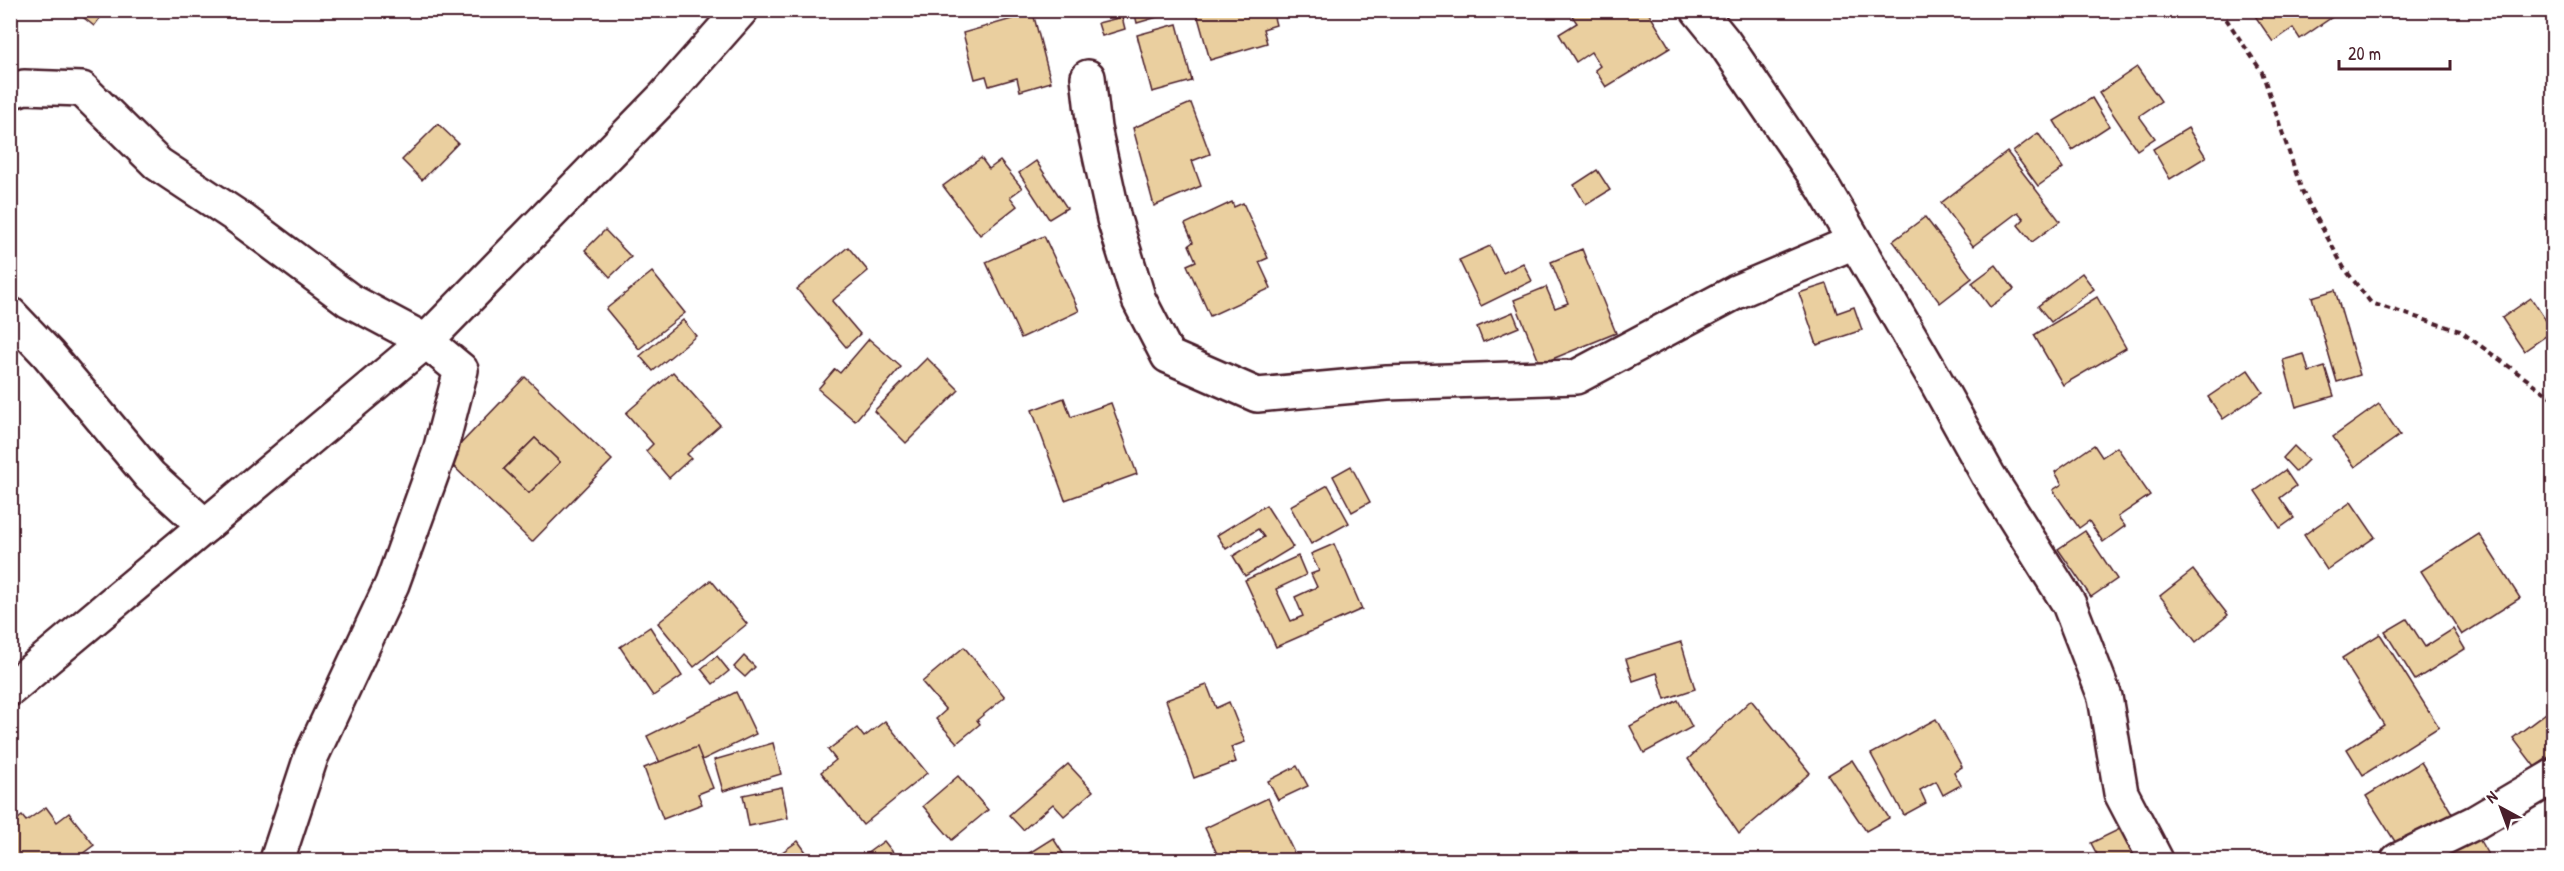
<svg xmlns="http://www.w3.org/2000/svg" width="2564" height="871" font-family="'Patrick Hand',sans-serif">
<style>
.building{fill:#eacf9f;stroke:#4a1f2b;stroke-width:1.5;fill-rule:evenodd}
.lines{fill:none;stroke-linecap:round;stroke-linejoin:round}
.minor-casing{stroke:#4a1f2b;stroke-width:38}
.path{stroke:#4a1f2b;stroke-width:4;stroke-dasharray:6 4.5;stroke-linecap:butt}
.minor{stroke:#fff;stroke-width:33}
</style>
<rect width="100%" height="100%" fill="#fff"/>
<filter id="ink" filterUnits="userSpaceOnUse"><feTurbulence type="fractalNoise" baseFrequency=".0167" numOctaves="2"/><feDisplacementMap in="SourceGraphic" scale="12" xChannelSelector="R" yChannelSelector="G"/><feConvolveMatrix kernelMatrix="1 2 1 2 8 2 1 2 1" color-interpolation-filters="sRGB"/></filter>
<g filter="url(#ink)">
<g class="building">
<polygon points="74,10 106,10 94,26"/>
<polygon points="1134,10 1181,10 1137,23"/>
<polygon points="1196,10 1272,10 1276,25 1263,29 1267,43 1210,60"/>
<polygon points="1582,10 1647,10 1670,48 1606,87 1595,70 1600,66 1591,52 1576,62 1559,34 1577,23 1572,16"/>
<polygon points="2251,10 2341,10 2341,11 2300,39 2293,28 2273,42"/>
<polygon points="1033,13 1051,82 1020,91 1017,78 989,86 986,76 975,79 963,33"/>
<polygon points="1122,17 1125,29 1102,36 1098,23"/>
<polygon points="1177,24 1192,81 1152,92 1137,35"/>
<polygon points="2137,67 2161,101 2139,116 2155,138 2137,150 2099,93"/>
<polygon points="2092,98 2109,126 2072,150 2054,121"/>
<polygon points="1191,103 1210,154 1192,161 1201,186 1154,206 1133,128"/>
<polygon points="438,124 458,143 422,180 402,160"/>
<polygon points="2188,128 2206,157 2170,179 2153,149"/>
<polygon points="2038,133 2063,168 2038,186 2013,152"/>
<polygon points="2007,152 2060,221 2032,242 2018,225 2024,219 2018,212 1973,246 1941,203"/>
<polygon points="981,158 989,169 1000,161 1022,188 1010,197 1017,206 980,235 943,186"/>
<polygon points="1036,161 1067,208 1049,219 1019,173"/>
<polygon points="1597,170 1610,190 1586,205 1574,185"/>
<polygon points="1232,202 1234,207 1243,203 1268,258 1259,262 1271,288 1210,316 1187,265 1196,261 1189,245 1193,242 1185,224"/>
<polygon points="1925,217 1972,278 1940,303 1893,241"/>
<polygon points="605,230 631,257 610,277 585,250"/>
<polygon points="1044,236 1079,311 1021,338 986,262"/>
<polygon points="1490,246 1503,273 1523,263 1532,281 1481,306 1459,260"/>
<polygon points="848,247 868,271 832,301 860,334 846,347 797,289"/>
<polygon points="1582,249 1616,333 1540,364 1514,300 1546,287 1555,308 1568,303 1551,262"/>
<polygon points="1996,265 2014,289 1990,307 1972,283"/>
<polygon points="652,272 685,313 639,349 606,309"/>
<polygon points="2082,273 2094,289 2051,322 2038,306"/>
<polygon points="1827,284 1837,313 1854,307 1862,330 1817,345 1799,293"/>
<polygon points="2335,290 2360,375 2337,382 2312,297"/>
<polygon points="2097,297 2126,348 2063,385 2034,335"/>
<polygon points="2531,298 2553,331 2524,351 2502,318"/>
<polygon points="1513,312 1519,327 1483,342 1477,327"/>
<polygon points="683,320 696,336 653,371 640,356"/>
<polygon points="869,339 901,367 855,421 818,389 835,369 840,373"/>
<polygon points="2304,354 2309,372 2325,367 2334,396 2296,407 2283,360"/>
<polygon points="927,358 959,390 906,443 874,411"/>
<polygon points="2248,370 2263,392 2223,419 2208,397"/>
<polygon points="673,372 720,425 687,454 691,458 669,478 646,451 653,444 626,413"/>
<path d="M525 377 612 460 532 542 446 459ZM535 438 560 462 529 493 504 469Z"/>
<polygon points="1064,398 1071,417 1111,403 1137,474 1065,500 1032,410"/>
<polygon points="2379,404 2400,435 2355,467 2333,437"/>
<polygon points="535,438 560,462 529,493 504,469"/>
<polygon points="2094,445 2102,457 2117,447 2150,495 2118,517 2125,526 2103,542 2089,521 2079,528 2053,490 2062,484 2055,472"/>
<polygon points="2294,446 2308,460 2296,472 2283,458"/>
<polygon points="1351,466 1370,502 1352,512 1333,476"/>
<polygon points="2285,470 2296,486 2280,498 2294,518 2280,528 2255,491"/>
<polygon points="1328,485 1349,523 1311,544 1290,506"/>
<polygon points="2351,502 2375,537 2327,570 2304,535"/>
<polygon points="1266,505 1293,547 1245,576 1233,556 1264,537 1258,529 1226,549 1217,535"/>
<polygon points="2085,531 2117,579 2091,597 2058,549"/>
<polygon points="2479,534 2520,598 2462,635 2421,571"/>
<polygon points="1334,544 1362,609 1276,647 1245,580 1298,556 1306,575 1276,589 1291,621 1303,616 1295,597 1317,587 1311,574 1319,571 1311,554"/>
<polygon points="2193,570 2228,615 2196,642 2160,596"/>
<polygon points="711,580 747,624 694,667 658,623"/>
<polygon points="2407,619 2425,647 2453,629 2465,649 2415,680 2385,632"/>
<polygon points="650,627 682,676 653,696 620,647"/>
<polygon points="2380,634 2439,727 2363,775 2347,749 2384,725 2342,658"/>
<polygon points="1681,642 1695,689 1665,699 1657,673 1633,681 1626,659"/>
<polygon points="964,647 1005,697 977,720 980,724 957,743 936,719 946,710 922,682"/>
<polygon points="717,656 729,671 713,684 701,669"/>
<polygon points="744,656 755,667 745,677 734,667"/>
<polygon points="1207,685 1216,708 1229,702 1245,742 1231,747 1236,762 1194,778 1166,700"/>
<polygon points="736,692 756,734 667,777 647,736"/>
<polygon points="1678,700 1692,727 1644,753 1630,726"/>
<polygon points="1751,700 1810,773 1739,834 1688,759"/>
<polygon points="2554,707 2554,753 2535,767 2513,738"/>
<polygon points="1936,719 1962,767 1954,772 1961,785 1943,795 1936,781 1920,790 1926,803 1904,815 1871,754"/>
<polygon points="885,721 927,773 863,825 821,772 836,760 828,750 857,728 864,737"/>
<polygon points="773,743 781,774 723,791 714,760"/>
<polygon points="697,747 713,788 698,794 702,804 663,819 644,768"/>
<polygon points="1852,760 1889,818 1866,831 1828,775"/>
<polygon points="2421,762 2455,818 2401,851 2366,796"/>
<polygon points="1068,764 1093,791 1064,816 1053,804 1023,830 1009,815"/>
<polygon points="1297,766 1308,786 1278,800 1268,781"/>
<polygon points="958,776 988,810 952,840 923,806"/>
<polygon points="782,787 788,818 749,826 743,795"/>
<polygon points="1268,798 1296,857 1288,860 1220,860 1205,828"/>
<polygon points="46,807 57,822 69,813 94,845 74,860 10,860 10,825 22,816 26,821"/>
<polygon points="2122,828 2137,860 2100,860 2091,843"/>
<polygon points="2475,832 2491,860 2422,860"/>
<polygon points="1053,838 1067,860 1018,860"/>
<polygon points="798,841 811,859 771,860"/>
<polygon points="884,841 899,860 858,860"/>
</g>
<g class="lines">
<defs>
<g id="minor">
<polyline points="1698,10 1724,42 1823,187 1932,374 1988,475 2069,604 2105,697 2121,793 2156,860"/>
<polyline points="1088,77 1094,128 1114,219 1139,300 1168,356 1257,395 1387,383 1576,377 1736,292 1854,242"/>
<polyline points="10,92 24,87 82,89 158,164 238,217 349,300 426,341 461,370 440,451 392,584 311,757 277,860"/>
<polyline points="10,314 48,354 150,476 205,526"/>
<polyline points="10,689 426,341 664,97 741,10"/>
<polyline points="2398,860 2476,822 2554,776"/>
</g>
</defs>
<use href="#minor" class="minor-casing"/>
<polyline class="path" points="2220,10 2262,72 2302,191 2344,268 2371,303 2460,331 2554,399"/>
<use href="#minor" class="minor"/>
</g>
</g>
<rect width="2564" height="871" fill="none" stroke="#fff" stroke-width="36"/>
<rect x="18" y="18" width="2528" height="835" fill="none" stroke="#4a1f2b" stroke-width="2" filter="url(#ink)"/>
<g transform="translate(2501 808) rotate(319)" stroke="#ffffff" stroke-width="4.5" paint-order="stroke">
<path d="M0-4.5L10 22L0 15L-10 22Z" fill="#4a1f2b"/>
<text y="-9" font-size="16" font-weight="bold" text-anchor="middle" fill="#4a1f2b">N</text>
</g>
<path d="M2339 60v9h111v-9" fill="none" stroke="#4a1f2b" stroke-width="3"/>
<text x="2348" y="60" font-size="18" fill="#4a1f2b" stroke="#ffffff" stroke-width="4.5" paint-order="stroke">20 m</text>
</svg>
